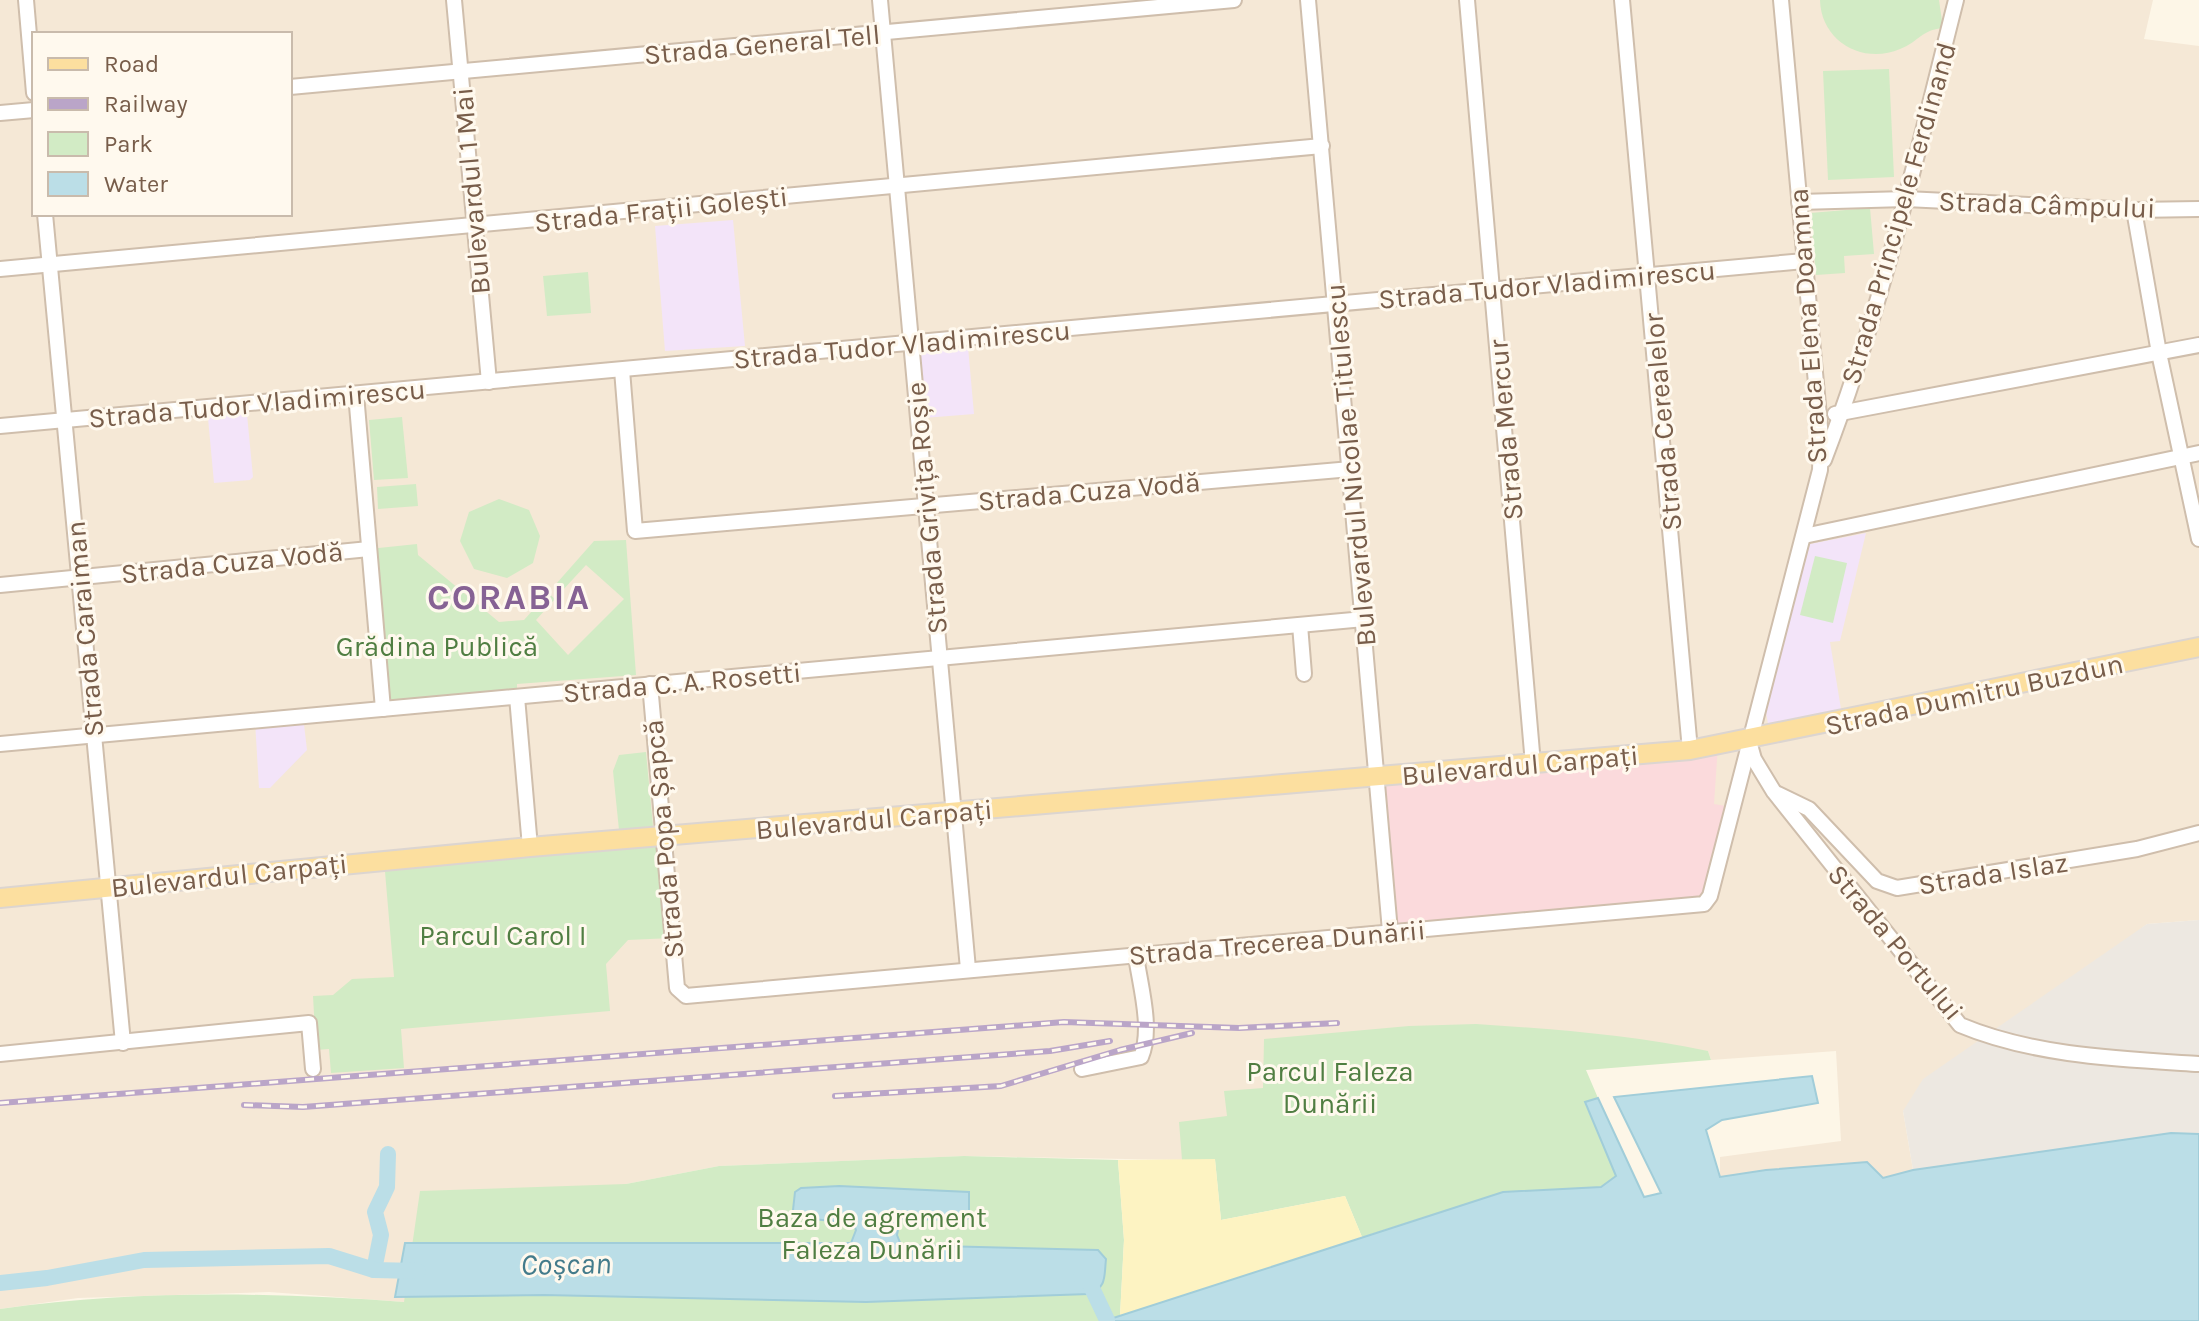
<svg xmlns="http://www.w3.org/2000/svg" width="2199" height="1321" font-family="Karla,sans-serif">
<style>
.residential{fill:#f5e8d6;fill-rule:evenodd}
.industrial{fill:#ede8e1}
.education{fill:#f3e4f9}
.medical{fill:#fbdadc}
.green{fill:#d2ebc5}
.sand{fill:#fdf3c2}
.water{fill:#bbdee7;stroke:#a1cdd9;stroke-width:2}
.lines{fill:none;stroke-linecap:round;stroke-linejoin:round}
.river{stroke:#bbdee7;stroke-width:16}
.minor-casing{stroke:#cfbeac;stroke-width:18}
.major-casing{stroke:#dcd5d0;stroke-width:22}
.minor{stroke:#fff;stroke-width:14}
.major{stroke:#fcdf9f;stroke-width:18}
.rail-casing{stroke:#baa5c8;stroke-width:6}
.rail{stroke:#fff9ee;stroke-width:3;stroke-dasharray:9;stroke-linecap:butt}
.labels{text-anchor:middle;stroke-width:6;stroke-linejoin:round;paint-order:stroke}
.street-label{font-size:28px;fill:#785d4a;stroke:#fff9ee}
.park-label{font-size:28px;fill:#507e42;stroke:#fff9ee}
.water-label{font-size:30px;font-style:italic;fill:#437b8b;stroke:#fff9ee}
.district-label{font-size:36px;font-weight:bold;letter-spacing:2px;fill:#866294;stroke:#fff9ee}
</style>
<rect width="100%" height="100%" fill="#fdf6e7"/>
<path class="residential" d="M0 0H2153L2144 39 2199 46V920L2147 924 1903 1111 1913 1170 1882 1178 1766 1170 1720 1178V1157L1841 1141 1836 1051 1711 1060 1708 1051 1585 1070 1182 1160 964 1156 719 1166 626 1184 404 1302 269 1292 78 1298 0 1309ZM34 34H290V214H34Z"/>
<polygon class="industrial" points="2199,920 2199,1134 2171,1133 1913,1170 1903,1111 1923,1079 2147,924"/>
<g class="education">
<polygon points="733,220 745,346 665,351 655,226"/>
<polygon points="968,347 974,414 924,418 919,351"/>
<polygon points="246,404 253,477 250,480 214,483 207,407"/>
<polygon points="1866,533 1840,641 1830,642 1841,709 1768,724 1765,706 1810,544"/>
<polygon points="303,716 307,750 270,788 259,788 255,721"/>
</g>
<polygon class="medical" points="1718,745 1714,804 1732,807 1704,904 1390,931 1377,778"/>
<g class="green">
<path d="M1820 0H1939L1943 28C1921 30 1920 41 1900 49 1864 65 1821 42 1820 0Z"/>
<polygon points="1889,69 1894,177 1828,180 1823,71"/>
<polygon points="1870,208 1874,254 1844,256 1845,273 1816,275 1810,213"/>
<polygon points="588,272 591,313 547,316 543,276"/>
<polygon points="402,417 408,478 374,480 369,420"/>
<polygon points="416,484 418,506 378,509 377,487"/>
<polygon points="499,499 529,510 540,536 533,563 507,578 474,569 460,541 469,512"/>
<polygon points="626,540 636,675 517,684 517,697 383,709 369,549 417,544 418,555 499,622 524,620 548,593 555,599 536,620 568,655 624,599 586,565 562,591 556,584 594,541"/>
<polygon points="1815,556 1847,563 1833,623 1800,615"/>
<polygon points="646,752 653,826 619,830 613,771 619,755"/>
<polygon points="663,835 672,938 628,940 606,964 610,1011 401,1029 404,1068 331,1073 329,1049 316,1050 313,996 333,995 352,979 394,977 384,860"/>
<path d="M1476 1024C1554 1029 1632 1035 1708 1051L1711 1060 1586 1070 1598 1098 1585 1103 1616 1176 1599 1191 1503 1192 1362 1237 1345 1196 1221 1220 1215 1160H1182L1179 1122 1227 1116 1224 1091 1263 1088 1264 1039 1409 1026Z"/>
<path d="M964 1156 1118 1160 1124 1240 1120 1316 1104 1321H0V1309C137 1290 266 1292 404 1302L420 1191 626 1184 719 1166Z"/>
</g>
<polygon class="sand" points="1215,1159 1221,1220 1345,1196 1362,1237 1120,1316 1124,1240 1118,1160"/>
<g class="water">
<polygon points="1812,1076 1818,1103 1722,1120 1706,1130 1720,1177 1766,1170 1867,1162 1883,1178 1913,1170 2171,1133 2199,1134 2199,1321 1104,1321 1503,1192 1601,1187 1616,1176 1585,1102 1598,1098 1644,1197 1661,1193 1614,1097"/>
<path d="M839 1186 969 1192V1218L964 1220 900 1219 897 1235 901 1245 1098 1250 1106 1259C1104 1277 1107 1287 1089 1294L866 1302 544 1295 395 1297 405 1243H851L856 1230 853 1223 802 1218 793 1210 795 1192 801 1188Z"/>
</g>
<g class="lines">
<g class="river">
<polyline points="374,1270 381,1235 375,1212 387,1187 388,1154"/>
<polyline points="1081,1277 1090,1284 1107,1320"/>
<polyline points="0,1283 47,1278 144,1260 329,1256 374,1270 418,1271"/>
</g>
<defs>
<g id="minor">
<polyline points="26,0 34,93"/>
<polyline points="454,0 489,382"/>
<polyline points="880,0 968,969"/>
<polyline points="1308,0 1390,931"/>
<polyline points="1467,0 1533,764"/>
<polyline points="1622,0 1690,750"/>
<polyline points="290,87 1234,0"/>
<polyline points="0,113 34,110"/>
<polyline points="1799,202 1906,199 2134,210 2199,209"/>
<polyline points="2134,210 2159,353 2199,539"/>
<polyline points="45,214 123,1043"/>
<polyline points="0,269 1322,146"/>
<polyline points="622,370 635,531 1351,469"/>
<polyline points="356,394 383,709"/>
<polyline points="1835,414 2199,345"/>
<polyline points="0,426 1804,261"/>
<path d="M1824 460C1881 312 1917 154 1956 0"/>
<polyline points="1804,536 2199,453"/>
<polyline points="0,585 369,549"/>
<polyline points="1300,625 1304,674"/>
<polyline points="650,684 677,988 686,996 1704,904 1710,896 1820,470 1821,438 1781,0"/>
<polyline points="517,697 530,847"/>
<path d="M1749 741 1754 759 1774 792 1960 1025C2034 1056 2119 1059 2199 1064"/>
<polyline points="0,744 1364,619"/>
<polyline points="1778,794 1809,809 1877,881 1897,888 2137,849 2199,833"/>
<polyline points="0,1054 309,1023 313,1069"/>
<path d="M1082 1069 1141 1057C1153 1029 1140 985 1136 956"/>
</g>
<polyline id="major" points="0,898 530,847 1690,750 2199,647"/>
</defs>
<use href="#minor" class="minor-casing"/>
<use href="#major" class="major-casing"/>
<use href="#minor" class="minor"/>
<use href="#major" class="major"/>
<defs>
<g id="rail">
<polyline points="835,1096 1001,1086 1120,1050 1192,1033"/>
<polyline points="0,1103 1064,1022 1239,1028 1337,1023"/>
<polyline points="244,1105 303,1107 1050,1051 1110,1041"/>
</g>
</defs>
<use href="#rail" class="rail-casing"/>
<use href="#rail" class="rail"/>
</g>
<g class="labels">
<g class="street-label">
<text transform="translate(762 44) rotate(-5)" y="10">Strada General Tell</text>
<text transform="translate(471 191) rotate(-95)" y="10">Bulevardul 1 Mai</text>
<text transform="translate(2047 204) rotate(2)" y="10">Strada Câmpului</text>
<text transform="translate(661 209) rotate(-6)" y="10">Strada Frații Golești</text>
<text transform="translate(1898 213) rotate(-74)" y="10">Strada Principele Ferdinand</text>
<text transform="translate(1547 284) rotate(-5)" y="10">Strada Tudor Vladimirescu</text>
<text transform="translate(1807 326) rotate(-94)" y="10">Strada Elena Doamna</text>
<text transform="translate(902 344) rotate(-5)" y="10">Strada Tudor Vladimirescu</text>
<text transform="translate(257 403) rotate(-5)" y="10">Strada Tudor Vladimirescu</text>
<text transform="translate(1662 422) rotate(-95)" y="10">Strada Cerealelor</text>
<text transform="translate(1505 430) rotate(-95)" y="10">Strada Mercur</text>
<text transform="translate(1350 465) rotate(-95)" y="10">Bulevardul Nicolae Titulescu</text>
<text transform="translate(1089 491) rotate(-5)" y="10">Strada Cuza Vodă</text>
<text transform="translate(926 508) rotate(-95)" y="10">Strada Grivița Roșie</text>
<text transform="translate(232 562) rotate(-6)" y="10">Strada Cuza Vodă</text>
<text transform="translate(84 629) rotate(-95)" y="10">Strada Caraiman</text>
<text transform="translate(682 682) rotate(-5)" y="10">Strada C. A. Rosetti</text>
<text transform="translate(1974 694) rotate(-12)" y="10">Strada Dumitru Buzdun</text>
<text transform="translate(1520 765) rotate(-5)" y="10">Bulevardul Carpați</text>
<text transform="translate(874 819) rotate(-5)" y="10">Bulevardul Carpați</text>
<text transform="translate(663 839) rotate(-95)" y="10">Strada Popa Șapcă</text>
<text transform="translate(1993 873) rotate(-9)" y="10">Strada Islaz</text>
<text transform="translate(229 875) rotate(-6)" y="10">Bulevardul Carpați</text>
<text transform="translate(1277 942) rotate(-5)" y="10">Strada Trecerea Dunării</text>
<text transform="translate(1896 942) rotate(50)" y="10">Strada Portului</text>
</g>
<g class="park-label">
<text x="437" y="656">Grădina Publică</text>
<text x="503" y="945">Parcul Carol I</text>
<text x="1330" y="1081">Parcul Faleza<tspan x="1330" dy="32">Dunării</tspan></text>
<text x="872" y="1227">Baza de agrement<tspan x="872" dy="32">Faleza Dunării</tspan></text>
</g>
<g class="water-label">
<text transform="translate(566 1264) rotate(-1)" y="10">Coșcan</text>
</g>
<g class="district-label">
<text x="509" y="609">CORABIA</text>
</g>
</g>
<rect x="32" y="32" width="260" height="184" fill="#fff9ee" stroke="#c9bbac" stroke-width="2"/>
<rect x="48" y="58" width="40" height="12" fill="#fcdf9f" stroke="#c9bbac" stroke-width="2"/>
<text x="104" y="72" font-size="24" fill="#785d4a">Road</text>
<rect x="48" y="98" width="40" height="12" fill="#baa5c8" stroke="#c9bbac" stroke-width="2"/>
<text x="104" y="112" font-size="24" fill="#785d4a">Railway</text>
<rect x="48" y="132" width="40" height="24" fill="#d2ebc5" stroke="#c9bbac" stroke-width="2"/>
<text x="104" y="152" font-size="24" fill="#785d4a">Park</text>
<rect x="48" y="172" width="40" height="24" fill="#bbdee7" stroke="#c9bbac" stroke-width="2"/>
<text x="104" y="192" font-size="24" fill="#785d4a">Water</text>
</svg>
